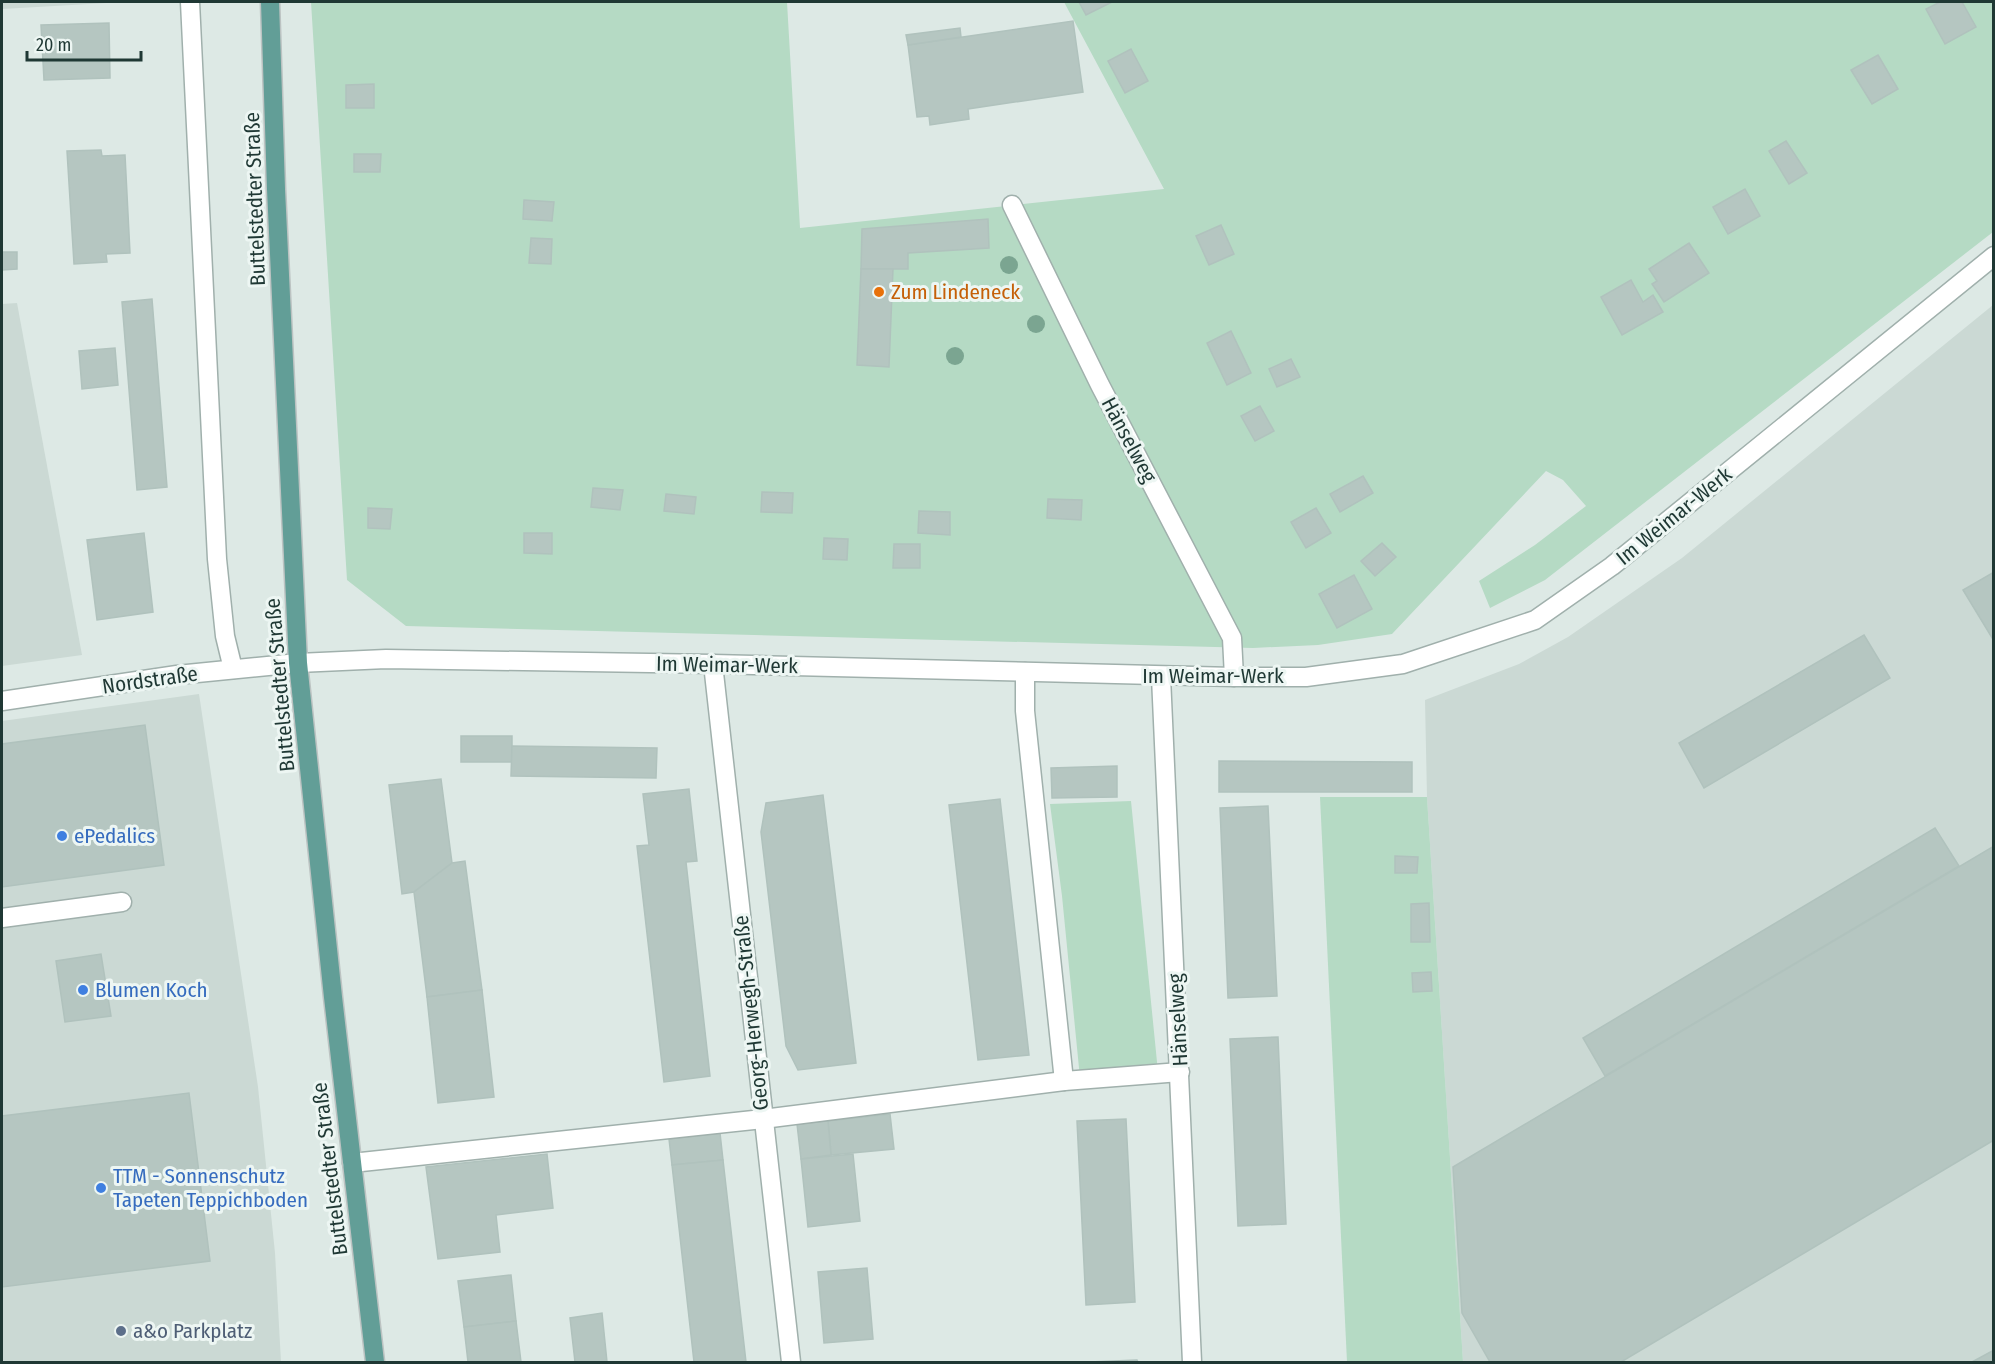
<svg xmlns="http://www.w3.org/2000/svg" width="1995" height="1364" font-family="'Fira Sans Condensed',sans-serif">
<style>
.built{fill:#cbd9d4}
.green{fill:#b5dac4}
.building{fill:#b5c6c1;stroke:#b0c2bd;stroke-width:1.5}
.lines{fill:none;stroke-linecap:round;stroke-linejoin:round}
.minor-casing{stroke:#a0b0ac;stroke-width:21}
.major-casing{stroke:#bcc3c2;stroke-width:21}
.minor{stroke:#fff;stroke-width:18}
.major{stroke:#629e97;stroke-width:18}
.tree{fill:#7ba591}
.food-dot{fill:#e8710a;stroke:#edf6f3;stroke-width:2}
.shop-dot{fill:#3f7fe0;stroke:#edf6f3;stroke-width:2}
.service-dot{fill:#5c6f8a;stroke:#edf6f3;stroke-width:2}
.labels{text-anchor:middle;stroke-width:6;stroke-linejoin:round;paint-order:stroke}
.street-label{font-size:21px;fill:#1f3834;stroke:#edf6f3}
.food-label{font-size:21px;fill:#c56008;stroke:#edf6f3;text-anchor:start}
.shop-label{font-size:21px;fill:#366cbe;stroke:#edf6f3;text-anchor:start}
.service-label{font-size:21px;fill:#4e5e75;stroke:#edf6f3;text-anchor:start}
</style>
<rect width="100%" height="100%" fill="#dde9e5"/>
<g class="built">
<polygon points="2,2 124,2 2,9"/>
<polygon points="17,303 82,655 2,666 2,304"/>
<polygon points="1993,305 1993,1362 1463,1362 1427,797 1425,700 1519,664 1568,637 1682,558"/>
<polygon points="199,694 258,1087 275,1253 281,1362 2,1362 2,721"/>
</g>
<g class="green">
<polygon points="311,2 787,2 800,228 1164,189 1064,2 1993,2 1993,232 1545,580 1490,608 1479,581 1535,545 1586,506 1563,480 1546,471 1392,634 1318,645 1253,648 406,626 347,580"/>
<polygon points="1320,797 1427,797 1463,1362 1347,1362"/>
<polygon points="1131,801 1158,1072 1080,1078 1062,896 1050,804"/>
</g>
<g class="building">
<polygon points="1079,2 1112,2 1086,15"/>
<polygon points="1940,2 1962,2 1976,27 1945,44 1926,9"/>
<polygon points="1073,21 1083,92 968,109 969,119 930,125 929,116 917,117 908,45"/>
<polygon points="109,23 110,78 44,80 41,25"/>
<polygon points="960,28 961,37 908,45 906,35"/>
<polygon points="1131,49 1148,81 1125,93 1108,61"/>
<polygon points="1878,55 1898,89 1872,104 1851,70"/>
<polygon points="374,84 374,108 346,108 346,85"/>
<polygon points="1786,141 1807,173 1789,184 1769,151"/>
<polygon points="101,150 102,156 125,155 130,253 106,254 107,262 74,264 67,151"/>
<polygon points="354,154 381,154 380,172 354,172"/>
<polygon points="1745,189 1760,216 1728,234 1713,207"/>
<polygon points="524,200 554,202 552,221 523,219"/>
<polygon points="988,219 989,248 908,253 908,269 861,269 862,229"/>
<polygon points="1221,225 1234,254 1209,265 1196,236"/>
<polygon points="531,238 552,239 551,264 529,263"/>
<polygon points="1689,243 1709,273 1664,302 1652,284 1657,281 1649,269"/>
<polygon points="2,252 17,252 17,269 2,270"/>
<polygon points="861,269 893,269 889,367 857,365"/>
<polygon points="1631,280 1643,302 1653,295 1663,312 1622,335 1601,297"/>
<polygon points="152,299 167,487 137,490 122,302"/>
<polygon points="1231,331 1251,373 1227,385 1207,343"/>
<polygon points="115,348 118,385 82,389 79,351"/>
<polygon points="1291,359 1300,377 1277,387 1269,369"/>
<polygon points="1260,406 1274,431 1255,441 1241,416"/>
<polygon points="1363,476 1373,493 1340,512 1330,494"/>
<polygon points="593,488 623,490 620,510 591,507"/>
<polygon points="762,492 793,493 792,513 761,512"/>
<polygon points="666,494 696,497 694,514 664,511"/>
<polygon points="1048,499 1082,500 1081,520 1047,518"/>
<polygon points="368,508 392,509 390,529 368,528"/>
<polygon points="1316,508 1331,533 1306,548 1291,522"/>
<polygon points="919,511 950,512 950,535 918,533"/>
<polygon points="144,533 153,612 97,620 87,540"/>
<polygon points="524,533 552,533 552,554 524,553"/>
<polygon points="824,538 848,539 847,560 823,559"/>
<polygon points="1382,543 1396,557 1375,576 1361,561"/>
<polygon points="894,544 920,544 920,568 893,568"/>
<polygon points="1994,572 1994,641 1963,590"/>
<polygon points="1354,575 1372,609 1337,628 1319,594"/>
<polygon points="1864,635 1890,678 1704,788 1679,743"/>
<polygon points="145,725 164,865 2,887 2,744"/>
<rect x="461" y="736" width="51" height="26"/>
<polygon points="512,746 657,748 656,778 511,776"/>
<polygon points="1219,761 1412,762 1412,792 1219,792"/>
<polygon points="1117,766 1117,797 1052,798 1051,768"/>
<polygon points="441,779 452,863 414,892 402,894 389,785"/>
<polygon points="689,789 697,861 686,862 710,1076 664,1082 637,846 649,845 643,794"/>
<polygon points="823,795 856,1063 798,1070 786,1046 761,832 766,803"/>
<polygon points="1000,799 1029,1055 978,1060 949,805"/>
<polygon points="1268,806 1277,996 1228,998 1220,808"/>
<polygon points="1935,828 1959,866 1605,1076 1583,1038"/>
<polygon points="1994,846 1994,1140 1621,1362 1490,1362 1462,1313 1453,1167"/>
<polygon points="1395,856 1418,857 1417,873 1395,873"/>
<polygon points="465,861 482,990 427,997 414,892 452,863"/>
<polygon points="1429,903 1430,942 1411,942 1411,904"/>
<polygon points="101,954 111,1016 65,1022 56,961"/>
<polygon points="1431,972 1432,991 1413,992 1412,973"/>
<polygon points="482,990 494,1097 438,1103 427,997"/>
<polygon points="1278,1037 1286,1224 1238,1226 1230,1039"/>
<polygon points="189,1093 210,1261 2,1287 2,1116"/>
<polygon points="890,1114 894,1149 831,1155 828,1121"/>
<polygon points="1126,1119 1135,1302 1086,1305 1077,1121"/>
<polygon points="828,1121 831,1155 801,1159 797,1124"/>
<polygon points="720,1133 723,1160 672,1165 669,1139"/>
<polygon points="547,1154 553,1208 496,1215 500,1252 438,1259 426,1167"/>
<polygon points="853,1154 860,1221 808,1227 801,1159"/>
<polygon points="723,1160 746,1362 694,1362 672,1165"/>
<polygon points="867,1268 873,1339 824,1343 818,1272"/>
<polygon points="511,1275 516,1321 464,1327 458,1281"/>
<polygon points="602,1313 607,1362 575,1362 570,1318"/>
<polygon points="516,1321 521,1362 468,1362 464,1327"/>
<polygon points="1994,1350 1994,1362 1972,1362"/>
<polygon points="1137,1360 1138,1362 1089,1362"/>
</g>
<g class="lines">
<defs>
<g id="minor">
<polyline points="190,2 217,559 225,636 233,669"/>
<polyline points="1012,205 1100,385 1232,638 1234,677"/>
<polyline points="713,664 791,1362"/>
<polyline points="1025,672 1025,711 1064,1081"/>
<polyline points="1161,677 1192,1362"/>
<polyline points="2,701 177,675 298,663 386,659 713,664 1234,677 1306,677 1403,664 1535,620 1612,566 1994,256"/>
<polyline points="2,918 122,902"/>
<polyline points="352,1163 763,1119 1064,1081 1180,1072"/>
</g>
<polyline id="major" points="270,2 276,189 298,663 333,997 375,1362"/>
</defs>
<use href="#minor" class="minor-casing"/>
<use href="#major" class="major-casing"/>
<use href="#minor" class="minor"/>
<use href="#major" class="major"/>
</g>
<g class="tree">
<circle cx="1009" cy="265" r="9"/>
<circle cx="1036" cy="324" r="9"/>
<circle cx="955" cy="356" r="9"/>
</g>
<circle class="food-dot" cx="879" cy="292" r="6"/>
<g class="shop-dot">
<circle cx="62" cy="836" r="6"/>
<circle cx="83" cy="990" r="6"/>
<circle cx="101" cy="1188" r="6"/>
</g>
<circle class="service-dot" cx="121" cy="1331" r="6"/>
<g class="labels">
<g class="street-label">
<text transform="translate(255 199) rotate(-92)" y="7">Buttelstedter Straße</text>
<text transform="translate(1129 440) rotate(62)" y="7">Hänselweg</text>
<text transform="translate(1674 516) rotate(-39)" y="7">Im Weimar-Werk</text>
<text transform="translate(727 665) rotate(1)" y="7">Im Weimar-Werk</text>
<text x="1213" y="683">Im Weimar-Werk</text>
<text transform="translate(150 680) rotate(-8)" y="7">Nordstraße</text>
<text transform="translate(280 685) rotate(-95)" y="7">Buttelstedter Straße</text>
<text transform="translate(751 1013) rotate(-96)" y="7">Georg-Herwegh-Straße</text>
<text transform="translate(1178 1020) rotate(-93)" y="7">Hänselweg</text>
<text transform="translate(330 1169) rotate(-97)" y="7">Buttelstedter Straße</text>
</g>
<g class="food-label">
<text x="891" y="299">Zum Lindeneck</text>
</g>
<g class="shop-label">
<text x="74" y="843">ePedalics</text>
<text x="95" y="997">Blumen Koch</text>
<text x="113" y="1183">TTM - Sonnenschutz<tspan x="113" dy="24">Tapeten Teppichboden</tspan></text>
</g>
<g class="service-label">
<text x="133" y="1338">a&amp;o Parkplatz</text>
</g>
</g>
<rect width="1995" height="1364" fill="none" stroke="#1f3834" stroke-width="6"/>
<path d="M27 51v9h114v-9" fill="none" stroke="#1f3834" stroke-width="3"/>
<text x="36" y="51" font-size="18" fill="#1f3834" stroke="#edf6f3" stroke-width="4.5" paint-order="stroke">20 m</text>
</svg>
